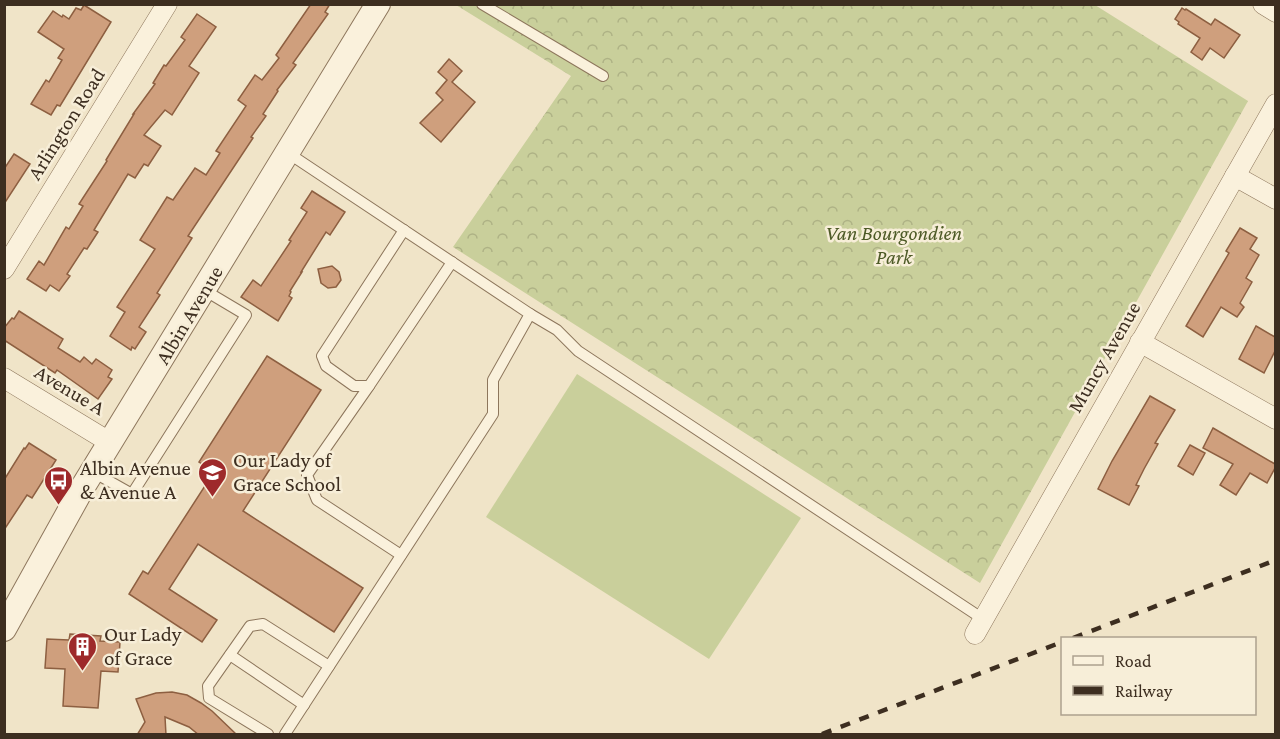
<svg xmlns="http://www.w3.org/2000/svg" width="1280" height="739" font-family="'Crimson Pro',serif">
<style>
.grass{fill:#c9cf9b}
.forest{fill:url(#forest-crowns)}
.building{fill:#cf9f7d;stroke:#8d5f41;stroke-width:1.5}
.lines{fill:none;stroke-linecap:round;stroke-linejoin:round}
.service-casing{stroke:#8d765c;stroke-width:12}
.minor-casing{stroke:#8d765c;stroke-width:21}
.tertiary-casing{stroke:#8d765c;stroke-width:26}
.service{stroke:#faf1dc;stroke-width:10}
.minor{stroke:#faf1dc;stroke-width:20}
.tertiary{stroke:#faf1dc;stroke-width:24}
.rail{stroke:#3d2e20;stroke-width:4.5;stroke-dasharray:10 10;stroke-linecap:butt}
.labels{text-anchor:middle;stroke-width:5;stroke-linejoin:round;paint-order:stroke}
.street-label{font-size:21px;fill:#3d2e20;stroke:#f7eed8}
.park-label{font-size:21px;font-style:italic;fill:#4d5a26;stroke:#f7eed8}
.poi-label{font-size:21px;fill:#3d2e20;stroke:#f7eed8;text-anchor:start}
</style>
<defs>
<pattern id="forest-crowns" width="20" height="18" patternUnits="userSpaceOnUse" patternTransform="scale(1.5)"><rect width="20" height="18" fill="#c9cf9b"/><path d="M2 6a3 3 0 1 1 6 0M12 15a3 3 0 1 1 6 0" fill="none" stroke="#aeb285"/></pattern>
</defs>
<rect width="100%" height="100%" fill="#f0e4c8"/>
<polygon class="grass" points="577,374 801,518 709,659 486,517"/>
<polygon class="forest" points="456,5 1095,5 1248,101 980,583 453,247 571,76"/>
<g class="building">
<polygon points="311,4 330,4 325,12 328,14 293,63 296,65 277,90 278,91 263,114 266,116 251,137 253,138 188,236 192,238 157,293 160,295 139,327 146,332 135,349 132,347 131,350 110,336 125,312 117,307 155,249 140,240 167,197 173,200 195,168 206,175 220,153 216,151 246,106 238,100 255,75 262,80 279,58 276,55"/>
<polygon points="84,5 111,22 60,106 57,105 51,115 31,104 46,80 49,82 62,60 58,58 64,49 38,32 53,11 62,17 63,15 69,19 76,8 81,10"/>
<polygon points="1182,8 1185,10 1186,9 1211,25 1215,19 1240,35 1224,58 1210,48 1202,60 1191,52 1200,38 1178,24 1179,22 1175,19"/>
<polygon points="197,14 216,27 189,66 199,73 172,115 165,110 144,135 161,146 148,166 144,164 135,178 128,174 94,230 98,232 87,249 84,248 67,274 70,276 59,291 50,285 46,291 27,279 39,261 44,265 66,227 69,229 83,206 79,204 107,161 106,160 134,114 133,114 155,84 153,83 164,65 166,66 185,40 181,37"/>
<polygon points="449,59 462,71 452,82 475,102 441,142 420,123 443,100 436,93 447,80 438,72"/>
<polygon points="14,154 30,164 4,204 4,169"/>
<polygon points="312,191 345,212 330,235 326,232 301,272 302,272 290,291 291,292 289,296 292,298 278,321 241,297 253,280 261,286 291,241 289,240 307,212 301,208"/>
<polygon points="1240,228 1257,238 1250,249 1259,255 1246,278 1252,282 1240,303 1244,307 1237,317 1221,307 1203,337 1186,326 1229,253 1226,251"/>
<polygon points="332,266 339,272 341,280 336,287 328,288 321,283 318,269"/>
<polygon points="19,311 63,339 58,348 80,362 84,357 92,364 96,359 112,370 108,377 112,379 98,399 57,370 55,373 4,340 4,328 12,318 14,319"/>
<polygon points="1256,326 1275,337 1275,351 1264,373 1239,359"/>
<polygon points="267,356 321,390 243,511 363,588 334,632 198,544 169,589 217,620 202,642 129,594 143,571 148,574 214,472 199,462"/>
<polygon points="1150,396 1175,410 1155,443 1158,444 1144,469 1136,485 1139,486 1129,505 1098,489 1112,461"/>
<polygon points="1213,428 1275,464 1275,468 1267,483 1250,473 1236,495 1220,485 1233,464 1203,448"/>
<polygon points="29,443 56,460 32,498 27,495 4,530 4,480 24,448 25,449"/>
<polygon points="1190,445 1205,453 1193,475 1178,466"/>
<polygon points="70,634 101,636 100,641 120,642 118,672 101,671 98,708 63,706 65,669 45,668 47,639 69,640"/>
<polygon points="172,692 187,695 201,703 212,711 237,735 199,735 189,727 165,717 166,735 137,735 145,722 136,699 156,693"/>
</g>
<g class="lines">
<defs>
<g id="service">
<polyline points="482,4 603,76"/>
<polyline points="404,230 322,356 326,366 354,386 369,386 452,262"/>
<polyline points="530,314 557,330 578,351 983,619"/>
<polyline points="369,386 307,475 317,500 401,555"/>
<polyline points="93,472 132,494 246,315 204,290"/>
<polyline points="230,655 304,705"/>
<polyline points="268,734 209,698 208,686 250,626 263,624 329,666"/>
<polyline points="285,734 493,414 493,380 530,314 288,153"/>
</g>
<g id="minor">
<polyline points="1263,4 1276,12"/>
<polyline points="1235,176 1276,199"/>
<polyline points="4,269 167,4"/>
<polyline points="1140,342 1276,419"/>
<polyline points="4,378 111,443"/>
<polyline points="975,634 1276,104"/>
</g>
<polyline id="tertiary" points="4,629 84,485 378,4"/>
</defs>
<use href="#service" class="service-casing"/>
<use href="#minor" class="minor-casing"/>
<use href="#tertiary" class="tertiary-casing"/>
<use href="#service" class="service"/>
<use href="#minor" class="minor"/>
<use href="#tertiary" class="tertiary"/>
<g class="rail">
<polyline points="1073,638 1276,560"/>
<polyline points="822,734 1062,642"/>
</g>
</g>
<defs>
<symbol id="school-pin" viewBox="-11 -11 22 30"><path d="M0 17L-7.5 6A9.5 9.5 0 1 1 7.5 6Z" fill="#9e2a2b" stroke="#f7eed8"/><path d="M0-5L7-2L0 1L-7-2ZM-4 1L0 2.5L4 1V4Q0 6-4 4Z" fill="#fff"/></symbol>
<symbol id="bus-pin" viewBox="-11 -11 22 30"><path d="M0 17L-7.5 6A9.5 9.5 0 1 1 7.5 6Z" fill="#9e2a2b" stroke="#f7eed8"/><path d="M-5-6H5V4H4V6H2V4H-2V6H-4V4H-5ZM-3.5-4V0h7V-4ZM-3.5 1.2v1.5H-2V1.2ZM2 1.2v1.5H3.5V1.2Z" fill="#fff"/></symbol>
<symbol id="building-pin" viewBox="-11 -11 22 30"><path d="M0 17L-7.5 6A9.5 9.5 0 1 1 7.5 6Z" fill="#9e2a2b" stroke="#f7eed8"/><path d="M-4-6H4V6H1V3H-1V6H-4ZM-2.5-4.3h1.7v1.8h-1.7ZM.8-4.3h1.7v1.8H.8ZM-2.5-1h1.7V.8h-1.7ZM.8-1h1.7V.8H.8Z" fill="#fff"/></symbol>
</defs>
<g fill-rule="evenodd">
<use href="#school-pin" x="196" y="456" width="33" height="45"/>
<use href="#bus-pin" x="42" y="464" width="33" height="45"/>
<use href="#building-pin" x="66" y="630" width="33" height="45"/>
</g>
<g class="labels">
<g class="street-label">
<text transform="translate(66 124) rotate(-58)" y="7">Arlington Road</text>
<text transform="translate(189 315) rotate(-59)" y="7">Albin Avenue</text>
<text transform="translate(1104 357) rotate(-60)" y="7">Muncy Avenue</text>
<text transform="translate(70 390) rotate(31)" y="7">Avenue A</text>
</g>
<g class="park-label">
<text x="894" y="240">Van Bourgondien<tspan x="894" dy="24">Park</tspan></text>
</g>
<g class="poi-label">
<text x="233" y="467">Our Lady of<tspan x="233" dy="24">Grace School</tspan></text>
<text x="80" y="475">Albin Avenue<tspan x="80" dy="24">&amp; Avenue A</tspan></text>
<text x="104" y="641">Our Lady<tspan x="104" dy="24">of Grace</tspan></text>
</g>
</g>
<rect width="1280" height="739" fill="none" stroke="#3d2e20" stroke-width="12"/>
<rect x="1061" y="637" width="195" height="78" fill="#f7eed8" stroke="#ada18e" stroke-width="1.5"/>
<rect x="1073" y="656" width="30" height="9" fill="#faf1dc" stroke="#ada18e" stroke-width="1.5"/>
<text x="1115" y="667" font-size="18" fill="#3d2e20">Road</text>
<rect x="1073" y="686" width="30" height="9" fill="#3d2e20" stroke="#ada18e" stroke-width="1.5"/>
<text x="1115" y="697" font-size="18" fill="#3d2e20">Railway</text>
</svg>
